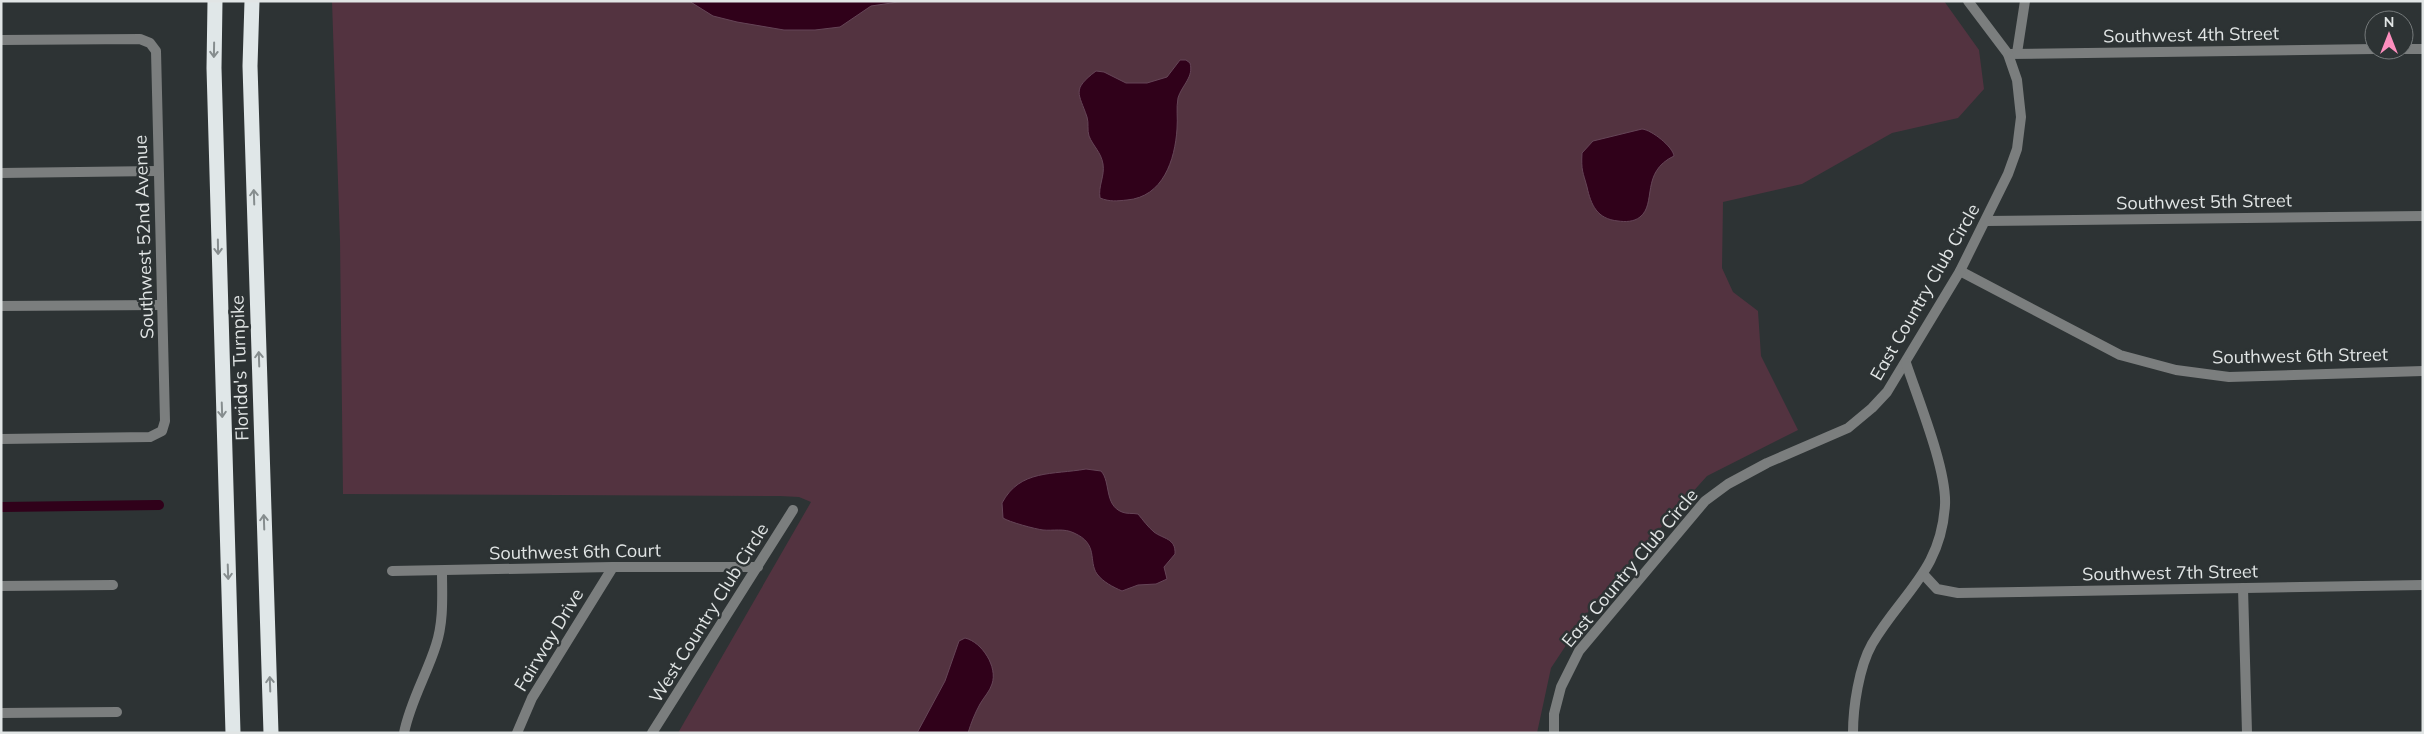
<svg xmlns="http://www.w3.org/2000/svg" width="2424" height="734" font-family="Mulish,sans-serif">
<style>
.green{fill:#533340}
.water{fill:#30011a;stroke:#654557}
.lines{fill:none;stroke-linecap:round;stroke-linejoin:round}
.canal{stroke:#30011a;stroke-width:10}
.street{stroke:#7b7e7e;stroke-width:10}
.highway{stroke:#e0e7e8;stroke-width:15}
.oneway{stroke:#868d8e}
.labels{text-anchor:middle;stroke-width:5;stroke-linejoin:round;paint-order:stroke}
.street-label{font-size:18px;fill:#e1e5e5;stroke:#2d3334}
</style>
<rect width="100%" height="100%" fill="#2d3334"/>
<polygon class="green" points="332,1 1944,1 1979,50 1984,89 1958,118 1892,133 1802,184 1723,202 1722,268 1733,292 1758,311 1761,356 1798,430 1707,476 1596,600 1551,668 1537,733 678,733 811,502 799,497 780,496 343,494 340,241"/>
<g class="water">
<polygon points="689,1 905,1 871,6 840,27 815,30 784,30 737,22 713,16"/>
<path d="M1180 60H1186L1190 63C1194 77 1182 85 1178 98 1176 108 1178 118 1177 129 1175 160 1163 197 1127 200 1117 201 1110 202 1100 198 1098 186 1105 176 1103 164 1101 152 1093 146 1089 136 1087 130 1089 123 1087 117 1079 93 1071 90 1096 71L1104 72 1126 83H1147L1167 77Z"/>
<path d="M1642 129C1652 130 1673 147 1674 156 1640 172 1657 204 1640 217 1634 222 1625 222 1618 221 1597 219 1591 205 1587 187 1583 172 1581 171 1582 153L1593 141Z"/>
<path d="M1086 469 1101 471C1111 482 1104 505 1122 512 1126 514 1133 513 1138 514 1143 520 1148 527 1154 532 1163 539 1176 538 1175 554L1164 567 1167 579 1156 584 1138 585 1122 591C1113 587 1103 582 1097 574 1088 561 1099 544 1074 533 1064 528 1053 531 1043 530 1035 529 1009 522 1003 518L1002 503C1020 469 1053 475 1086 469Z"/>
<path d="M965 638C982 642 998 667 992 684 990 691 984 697 980 704 975 713 971 723 968 733H917L945 681 959 641Z"/>
</g>
<g class="lines">
<polyline class="canal" points="1,507 159,505"/>
<g class="street">
<polyline points="1,40 140,39 150,43 156,51 165,421 162,431 150,437 1,439"/>
<polyline points="2404,49 2423,49"/>
<polyline points="2017,53 2025,1"/>
<polyline points="2008,54 2374,49"/>
<polyline points="1,173 157,171"/>
<polyline points="1986,221 2423,216"/>
<polyline points="1960,271 2120,355 2176,370 2229,377 2423,371"/>
<polyline points="1,306 162,305"/>
<polyline points="392,571 613,567 758,567"/>
<polyline points="1924,575 1937,589 1958,593 2423,585"/>
<polyline points="1,586 113,585"/>
<polyline points="2243,588 2247,733"/>
<polyline points="1,713 117,712"/>
<path d="M404 733C410 702 427 674 436 645 444 621 442 595 442 571"/>
<polyline points="517,733 532,698 613,567"/>
<polyline points="652,733 793,510"/>
<polyline points="1554,733 1554,714 1561,687 1579,651 1705,501 1728,484 1767,463 1848,428 1872,408 1887,392 1960,271 2008,174 2017,149 2021,117 2017,80 2008,54 1968,1"/>
<path d="M1853 733C1853 707 1859 667 1872 644 1902 593 1941 571 1945 505 1947 470 1918 399 1906 363"/>
</g>
<g class="highway">
<polyline points="215,1 214,68 233,733"/>
<polyline points="252,1 250,66 271,733"/>
</g>
</g>
<defs><path id="oneway-shaft" d="M-6 0H5M1.5-3L5.5 0L1.5 3" fill="none" stroke-width="1.6" stroke-linecap="round" stroke-linejoin="round" transform="scale(1.25)"/></defs>
<g class="oneway">
<use href="#oneway-shaft" transform="translate(214 50) rotate(91)"/>
<use href="#oneway-shaft" transform="translate(254 197) rotate(-92)"/>
<use href="#oneway-shaft" transform="translate(218 247) rotate(89)"/>
<use href="#oneway-shaft" transform="translate(259 359) rotate(-92)"/>
<use href="#oneway-shaft" transform="translate(222 410) rotate(88)"/>
<use href="#oneway-shaft" transform="translate(264 522) rotate(-92)"/>
<use href="#oneway-shaft" transform="translate(228 572) rotate(88)"/>
<use href="#oneway-shaft" transform="translate(270 684) rotate(-92)"/>
</g>
<g class="labels">
<g class="street-label">
<text transform="translate(2191 35) rotate(-1)" y="6">Southwest 4th Street</text>
<text transform="translate(2204 202) rotate(-1)" y="6">Southwest 5th Street</text>
<text transform="translate(144 237) rotate(-92)" y="6">Southwest 52nd Avenue</text>
<text transform="translate(1925 292) rotate(-60)" y="6">East Country Club Circle</text>
<text transform="translate(2300 356) rotate(-1)" y="6">Southwest 6th Street</text>
<text transform="translate(240 368) rotate(-92)" y="6">Florida's Turnpike</text>
<text transform="translate(575 552) rotate(-1)" y="6">Southwest 6th Court</text>
<text transform="translate(1630 568) rotate(-50)" y="6">East Country Club Circle</text>
<text transform="translate(2170 573) rotate(-1)" y="6">Southwest 7th Street</text>
<text transform="translate(709 613) rotate(-58)" y="6">West Country Club Circle</text>
<text transform="translate(549 640) rotate(-59)" y="6">Fairway Drive</text>
</g>
</g>
<rect width="2424" height="734" fill="none" stroke="#e1e5e5" stroke-width="5"/>
<g transform="translate(2389 35)"><circle r="24" fill="#2d3334" stroke="#757a7b"/>
<path d="M0-4L9 19L0 12L-9 19Z" fill="#fd8ebe"/>
<text y="-8" font-size="14" font-weight="bold" text-anchor="middle" fill="#e1e5e5">N</text>
</g>
</svg>
